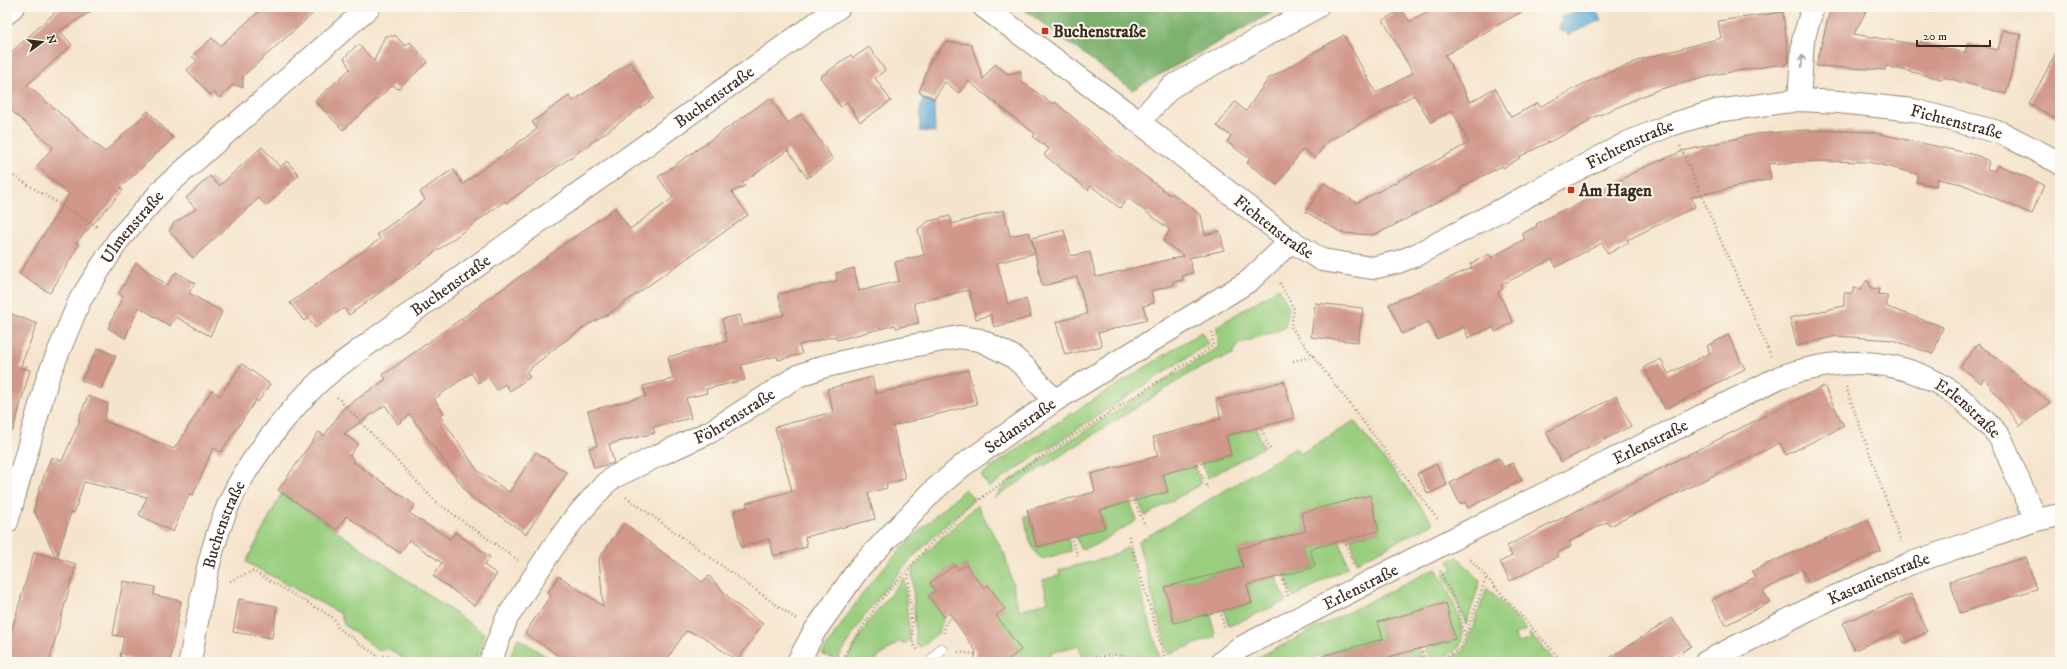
<svg xmlns="http://www.w3.org/2000/svg" width="2067" height="669" font-family="'IM FELL DW Pica',serif">
<style>
.green{fill:#9ace7f;stroke:#6a7c4e}
.forest{fill:#7bb16e;stroke:#5b6e46}
.water{fill:#58a7d2;stroke:#4a6878}
.building{fill:#d0978a}
.lines{fill:none;stroke-linecap:round;stroke-linejoin:round}
.lane-casing{stroke:#988775;stroke-width:12}
.street-casing{stroke:#988775;stroke-width:24}
.secondary-casing{stroke:#988775;stroke-width:24}
.path{stroke:#988775;stroke-width:2.5;stroke-dasharray:1 3;stroke-linecap:butt}
.lane{stroke:#fff;stroke-width:11}
.street{stroke:#fff;stroke-width:22}
.secondary{stroke:#fff;stroke-width:22}
.oneway{stroke:#a79f9a}
.poi-dot{fill:#c8321e;stroke:#fbf7ec;stroke-width:1.5}
.labels{text-anchor:middle;stroke-width:4;stroke-linejoin:round;paint-order:stroke}
.poi-label{font-size:17px;font-weight:bold;fill:#3b2a1e;stroke:#fbf7ec;text-anchor:start}
.street-label{font-size:17px;fill:#3b2a1e;stroke:#fbf7ec}
</style>
<rect width="100%" height="100%" fill="#fbf7ec"/>
<filter id="ink" filterUnits="userSpaceOnUse"><feTurbulence type="fractalNoise" baseFrequency=".025" numOctaves="2"/><feDisplacementMap in="SourceGraphic" scale="8" xChannelSelector="R" yChannelSelector="G"/><feConvolveMatrix kernelMatrix="1 2 1 2 8 2 1 2 1" color-interpolation-filters="sRGB"/></filter>
<filter id="wash" filterUnits="userSpaceOnUse"><feTurbulence type="fractalNoise" baseFrequency=".012" numOctaves="4" result="noise"/><feDisplacementMap in="SourceGraphic" scale="16" xChannelSelector="R" yChannelSelector="G"/><feGaussianBlur stdDeviation="0.9" result="paint"/><feColorMatrix in="noise" values="0 0 0 0 0 0 0 0 0 0 0 0 0 0 0 0 0 1.4 0 .05"/><feComposite in="paint" operator="in"/></filter>
<g filter="url(#wash)">
<rect width="100%" height="100%" fill="#f5e4cc"/>
<g class="green">
<polygon points="1279,288 1289,307 1285,328 1238,344 1233,354 1195,370 994,498 1008,482 1055,450 1218,347 1217,326"/>
<polygon points="1201,332 1209,343 989,487 981,475 1036,436"/>
<polygon points="1354,421 1434,523 1357,562 1351,539 1379,531 1370,496 1301,514 1306,531 1238,549 1243,567 1165,587 1174,623 1211,614 1215,637 1168,654 1138,542 1296,448 1300,454"/>
<polygon points="1256,428 1264,447 1208,478 1201,463 1231,455 1226,436"/>
<polygon points="1193,465 1201,484 1145,516 1138,500 1168,492 1163,474"/>
<path d="M965 489 974 499C945 526 916 552 891 582 870 606 853 633 837 661L822 654C840 626 858 598 879 573 905 543 935 516 965 489Z"/>
<polygon points="282,493 485,634 475,662 408,662 388,648 380,651 344,625 341,614 246,562"/>
<polygon points="1130,502 1137,520 1093,546 1080,549 1076,536 1105,528 1100,510"/>
<polygon points="977,505 1005,555 1019,610 1048,602 1043,580 1060,575 1059,570 1110,557 1128,547 1160,659 1118,653 1082,655 1079,645 1050,653 1052,662 1007,662 988,586 983,589 966,565 958,570 954,565 930,583 935,591 929,597 944,617 939,632 921,647 916,644 912,570 936,543"/>
<path d="M1028 515 1037 547 1068 538 1071 551 1042 559C1029 550 1028 530 1024 516Z"/>
<polygon points="1340,541 1348,567 1293,597 1285,575 1315,567 1310,549"/>
<polygon points="1458,557 1480,582 1466,625 1457,601 1443,574 1453,569 1449,561"/>
<path d="M1436 568C1444 584 1473 633 1458 648 1452 654 1441 658 1434 662H1430L1426 648 1455 639 1445 603 1378 621 1383 639 1315 657 1316 662H1249Z"/>
<polygon points="904,577 910,640 903,645 900,641 872,662 845,662 869,621"/>
<polygon points="1276,577 1286,601 1229,626 1224,610 1252,603 1247,585"/>
<polygon points="1487,588 1527,630 1515,634 1517,643 1531,640 1529,633 1556,662 1444,662 1464,651"/>
<polygon points="518,638 554,662 508,662"/>
<polygon points="1418,649 1422,662 1389,662 1388,657"/>
<polygon points="1104,658 1126,659 1138,662 1084,661"/>
</g>
<polygon class="forest" points="1021,7 1282,7 1132,90"/>
<g class="water">
<polygon points="1584,7 1594,7 1601,20 1568,35 1566,31 1562,32 1559,29 1559,24 1562,21 1560,18"/>
<polygon points="923,99 934,103 935,132 920,131 920,107"/>
</g>
<g id="blocks">
<g class="building">
<polygon points="61,7 98,7 60,31 72,45 27,85 105,152 148,111 173,138 120,188 123,190 76,243 79,245 50,293 19,274 69,194 37,166 53,147 7,107 7,56"/>
<polygon points="264,7 320,7 243,76 243,87 233,85 219,98 214,92 210,95 187,70 197,61 192,56 212,38 220,46"/>
<polygon points="1437,7 1530,7 1445,55 1470,102 1495,88 1511,117 1538,103 1540,107 1585,83 1642,59 1721,38 1718,21 1783,12 1789,63 1785,63 1785,66 1776,65 1718,74 1657,90 1588,120 1589,122 1519,157 1520,158 1503,168 1502,166 1460,188 1461,190 1387,229 1372,235 1342,233 1306,212 1324,183 1357,203 1469,143 1452,110 1431,122 1414,95 1328,141 1315,158 1303,149 1277,185 1247,163 1250,159 1227,142 1231,136 1217,126 1235,102 1246,111 1268,79 1344,35 1376,93 1413,73 1383,20 1402,9 1410,22"/>
<polygon points="1831,7 1868,7 1854,34 1919,45 1920,42 1965,53 1968,43 1998,50 2003,30 2021,35 2006,94 1943,77 1942,79 1886,66 1885,70 1816,66"/>
<polygon points="385,36 396,36 405,46 410,42 428,62 398,89 393,85 343,130 315,101 350,69 344,58 358,44 374,61"/>
<polygon points="946,42 971,44 983,79 995,64 1008,74 1021,71 1021,81 1053,104 1055,102 1117,155 1170,195 1172,193 1198,213 1201,215 1205,235 1220,231 1224,250 1189,258 1193,273 1182,276 1183,280 1173,282 1174,285 1151,291 1154,303 1143,306 1147,320 1098,333 1102,346 1065,355 1056,322 1087,314 1077,277 1042,286 1032,238 1064,230 1071,256 1090,252 1096,277 1184,256 1163,241 1170,230 1128,198 1120,208 1091,186 1088,190 1044,155 1049,149 1033,137 1035,134 968,81 959,93 945,82 934,99 919,92 930,62"/>
<polygon points="2060,45 2060,120 2029,104"/>
<polygon points="869,47 885,70 875,78 891,101 860,122 847,102 841,107 820,77 851,55 853,58"/>
<polygon points="630,62 654,98 542,178 506,203 505,201 349,315 344,308 315,328 308,318 304,321 290,303 380,239 377,234 425,200 420,192 453,169 463,184 537,129 532,122 569,96 573,101"/>
<polygon points="770,98 788,123 801,114 833,159 807,178 788,150 742,183 745,186 732,192 748,215 607,315 589,324 559,345 526,372 530,377 510,391 505,384 497,390 488,377 478,383 471,373 434,399 444,413 440,416 478,471 509,492 536,452 567,473 526,534 469,495 410,415 398,424 385,405 344,434 358,444 349,456 354,459 352,461 415,505 409,513 450,539 455,532 490,557 484,565 497,574 475,606 433,576 442,563 409,540 400,553 346,516 337,530 278,490 319,432 324,436 343,409 386,379 383,375 615,208 630,229 673,198 658,177"/>
<polygon points="1806,130 1871,132 1976,155 1989,161 1987,169 1994,171 1998,165 2044,185 2032,214 1962,184 1937,179 1936,186 1916,182 1918,174 1869,162 1819,161 1768,164 1771,179 1691,197 1695,207 1627,240 1629,242 1608,254 1602,243 1556,267 1552,259 1501,285 1503,289 1498,292 1513,322 1495,332 1493,327 1468,338 1464,327 1437,339 1429,322 1402,334 1389,304 1472,268 1470,264 1489,254 1492,257 1525,239 1522,234 1537,226 1536,224 1565,209 1566,211 1638,170 1683,151 1756,134"/>
<polygon points="262,147 280,167 287,161 299,175 266,206 259,198 193,258 169,231 174,223 196,209 186,198 210,176 219,186"/>
<polygon points="1004,210 1010,236 1029,232 1035,253 997,263 1008,304 1026,299 1031,317 994,327 991,315 976,319 969,290 914,303 919,323 896,328 895,325 837,340 835,336 799,345 802,354 778,360 777,356 741,365 745,380 706,389 707,393 686,398 691,418 653,427 655,433 609,444 614,463 594,468 589,448 597,446 588,411 646,396 643,386 673,379 668,357 727,341 722,319 740,315 743,326 784,315 778,294 837,281 836,273 854,268 859,291 899,281 895,262 924,255 918,229 929,221 950,216 952,224"/>
<polygon points="136,263 167,285 176,272 195,283 189,293 222,312 210,336 176,317 170,326 139,307 125,338 108,328 123,296 119,293"/>
<polygon points="1867,280 1872,289 1879,289 1878,294 1887,295 1887,307 1943,327 1933,354 1893,340 1836,336 1797,346 1790,318 1844,306 1844,293 1853,293 1853,288 1861,289"/>
<polygon points="1315,303 1363,308 1358,342 1311,337"/>
<polygon points="7,312 37,324 20,368 30,370 13,431 7,430"/>
<polygon points="1728,335 1745,369 1665,409 1644,367 1661,359 1668,374 1710,353 1707,346"/>
<polygon points="1978,344 1999,360 2050,403 2020,426 1984,378 1981,383 1960,366"/>
<polygon points="98,348 116,356 101,389 81,380"/>
<polygon points="242,364 270,384 258,402 256,400 221,452 213,448 193,495 189,494 173,532 139,515 147,497 84,482 74,513 71,512 57,558 76,564 49,662 24,662 7,657 7,647 34,552 56,558 34,510 40,487 51,457 62,461 80,420 78,420 88,396 108,404 104,421 174,449 212,390 220,396"/>
<polygon points="968,370 977,404 893,426 905,479 886,484 887,488 868,493 875,519 805,537 807,547 774,556 769,539 741,547 734,511 748,507 746,503 792,491 775,427 833,412 827,389 872,377 876,394"/>
<polygon points="1284,381 1294,418 1226,436 1231,455 1163,474 1168,492 1100,510 1105,528 1037,547 1027,510 1095,492 1091,474 1158,456 1153,437 1221,419 1216,400"/>
<polygon points="1824,386 1844,426 1786,455 1780,443 1610,526 1607,522 1569,542 1571,546 1557,553 1559,556 1510,581 1500,562 1512,556 1507,546"/>
<polygon points="1617,396 1631,426 1561,462 1546,432"/>
<polygon points="1499,458 1504,467 1513,463 1522,480 1468,508 1465,502 1460,504 1450,483"/>
<polygon points="1436,464 1447,485 1428,494 1417,474"/>
<polygon points="1370,495 1379,531 1310,549 1315,567 1247,585 1252,603 1174,623 1165,587 1243,567 1238,549 1306,531 1301,513"/>
<polygon points="1868,520 1881,551 1808,583 1802,569 1763,591 1770,602 1726,625 1712,600 1755,577 1752,571 1765,565"/>
<polygon points="624,523 702,582 709,576 733,602 763,624 737,661 702,636 686,631 665,662 568,662 525,633 551,595 548,592 559,576 603,606 599,558"/>
<polygon points="2026,557 2036,589 1960,613 1950,581"/>
<polygon points="955,565 958,570 966,565 984,588 988,585 1005,609 996,615 1021,650 1005,662 974,662 976,651 949,613 944,617 928,596 935,591 930,583"/>
<polygon points="123,581 155,587 154,595 181,601 170,662 146,662 120,657 124,637 113,635"/>
<polygon points="1911,594 1927,632 1904,643 1899,631 1854,650 1843,623"/>
<polygon points="239,599 277,606 272,638 233,632"/>
<polygon points="1446,603 1455,639 1388,657 1389,662 1323,662 1322,656 1383,639 1378,622"/>
<polygon points="1672,618 1691,646 1680,654 1668,662 1603,662"/>
</g>
</g>
</g>
<g filter="url(#ink)">
<use href="#blocks" fill-opacity="0" stroke="#988775" stroke-width="1"/>
<g class="lines">
<defs>
<g id="lane">
<polyline points="802,656 815,662"/>
<polyline points="931,662 941,649"/>
</g>
<g id="street">
<path id="s1" d="M984 7 1139 122 1291 241 1322 260 1372 268 1398 262 1416 255 1627 143 1670 125 1716 111 1799 100 1839 102 1913 110 2002 133 2060 163"/>
<polyline points="1799,100 1803,40 1813,7"/>
<polyline points="1139,122 1171,87 1317,7"/>
<path id="s2" d="M7 522 48 377 80 300 119 239 164 188 369 7"/>
<path id="s3" d="M190 662C200 606 208 547 233 495 249 460 292 407 321 380 338 365 358 352 376 338L839 7"/>
<path id="s4" d="M490 662 507 618 552 549 574 519 606 483 614 477 659 455 710 432 798 376 822 367 901 348 959 337 980 340 1012 356 1026 368 1054 401"/>
<path id="s5" d="M798 662 814 632 860 567 934 490 962 466 1054 401 1249 281 1291 241"/>
<path id="s6" d="M1222 662 1238 649 1453 539 1780 377C1852 352 1925 358 1978 415 1986 423 1996 431 2001 439 2005 447 2008 456 2012 465 2020 483 2028 502 2036 520"/>
<path id="s7" d="M1706 662 1823 602 1909 564 2036 520 2060 515"/>
</g>
<polyline id="secondary" points="7,13 13,7"/>
</defs>
<use href="#lane" class="lane-casing"/>
<use href="#street" class="street-casing"/>
<use href="#secondary" class="secondary-casing"/>
<g class="path">
<polyline points="1680,146 1771,356"/>
<polyline points="7,172 99,228"/>
<polyline points="1280,283 1294,309 1291,327 1439,521"/>
<polyline points="1293,361 1314,356"/>
<polyline points="1846,387 1901,542"/>
<polyline points="337,397 436,502 518,560"/>
<polyline points="1260,426 1271,451"/>
<polyline points="1196,463 1208,489"/>
<polyline points="626,497 796,619"/>
<polyline points="1134,500 1145,526"/>
<polyline points="1071,536 1078,557"/>
<polyline points="1129,536 1166,662"/>
<polyline points="1345,540 1353,564"/>
<polyline points="1468,557 1563,662"/>
<polyline points="908,570 913,644 918,651"/>
<polyline points="1440,571 1456,603 1465,635"/>
<polyline points="1281,576 1289,598"/>
<polyline points="230,581 253,571 334,618 338,628 379,657 389,656 398,662"/>
<polyline points="1220,611 1225,630"/>
<polyline points="944,633 945,623 952,617"/>
<polyline points="1421,648 1425,662"/>
<polyline points="958,652 975,654"/>
<polyline points="1083,658 1116,655 1152,662"/>
<polyline points="840,662 878,603 934,540 984,496 1027,466 1213,346 1212,331"/>
<polyline points="1437,662 1461,648 1486,578"/>
</g>
<use href="#lane" class="lane"/>
<use href="#street" class="street"/>
<use href="#secondary" class="secondary"/>
</g>
<defs><path id="oneway-shaft" d="M-6 0H5M1.5-3L5.5 0L1.5 3" fill="none" stroke-width="1.6" stroke-linecap="round" stroke-linejoin="round"/></defs>
<use class="oneway" href="#oneway-shaft" transform="translate(1802 61) rotate(-86)"/>
</g>
<g class="poi-dot">
<rect x="1041" y="27" width="8" height="8" rx="2"/>
<rect x="1567" y="186" width="8" height="8" rx="2"/>
</g>
<g class="labels">
<g class="poi-label">
<text x="1053" y="37">Buchenstraße</text>
<text x="1579" y="196">Am Hagen</text>
</g>
<g class="street-label">
<text dy="6" stroke="none"><textPath href="#s3" startOffset="803">Buchenstraße</textPath></text>
<text dy="6" stroke="none"><textPath href="#s1" startOffset="1096">Fichtenstraße</textPath></text>
<text dy="6" stroke="none"><textPath href="#s1" startOffset="760">Fichtenstraße</textPath></text>
<text dy="6" stroke="none"><textPath href="#s1" startOffset="364">Fichtenstraße</textPath></text>
<text dy="6" stroke="none"><textPath href="#s2" startOffset="324">Ulmenstraße</textPath></text>
<text dy="6" stroke="none"><textPath href="#s3" startOffset="479">Buchenstraße</textPath></text>
<text dy="6" stroke="none"><textPath href="#s6" startOffset="829">Erlenstraße</textPath></text>
<text dy="6" stroke="none"><textPath href="#s4" startOffset="360">Föhrenstraße</textPath></text>
<text dy="6" stroke="none"><textPath href="#s5" startOffset="328">Sedanstraße</textPath></text>
<text dy="6" stroke="none"><textPath href="#s6" startOffset="482">Erlenstraße</textPath></text>
<text dy="6" stroke="none"><textPath href="#s3" startOffset="142">Buchenstraße</textPath></text>
<text dy="6" stroke="none"><textPath href="#s7" startOffset="192">Kastanienstraße</textPath></text>
<text dy="6" stroke="none"><textPath href="#s6" startOffset="158">Erlenstraße</textPath></text>
</g>
</g>
<rect width="2067" height="669" fill="none" stroke="#fbf7ec" stroke-width="24"/>
<g transform="translate(42 42) rotate(75)" stroke="#fbf7ec" stroke-width="3" paint-order="stroke">
<path d="M0-3L7 15L0 10L-7 15Z" fill="#3b2a1e"/>
<text y="-6" font-size="11" font-weight="bold" text-anchor="middle" fill="#3b2a1e">N</text>
</g>
<path d="M1917 40v6h73v-6" fill="none" stroke="#3b2a1e" stroke-width="2"/>
<text x="1923" y="40" font-size="12" fill="#3b2a1e" stroke="#fbf7ec" stroke-width="3" paint-order="stroke">20 m</text>
</svg>
